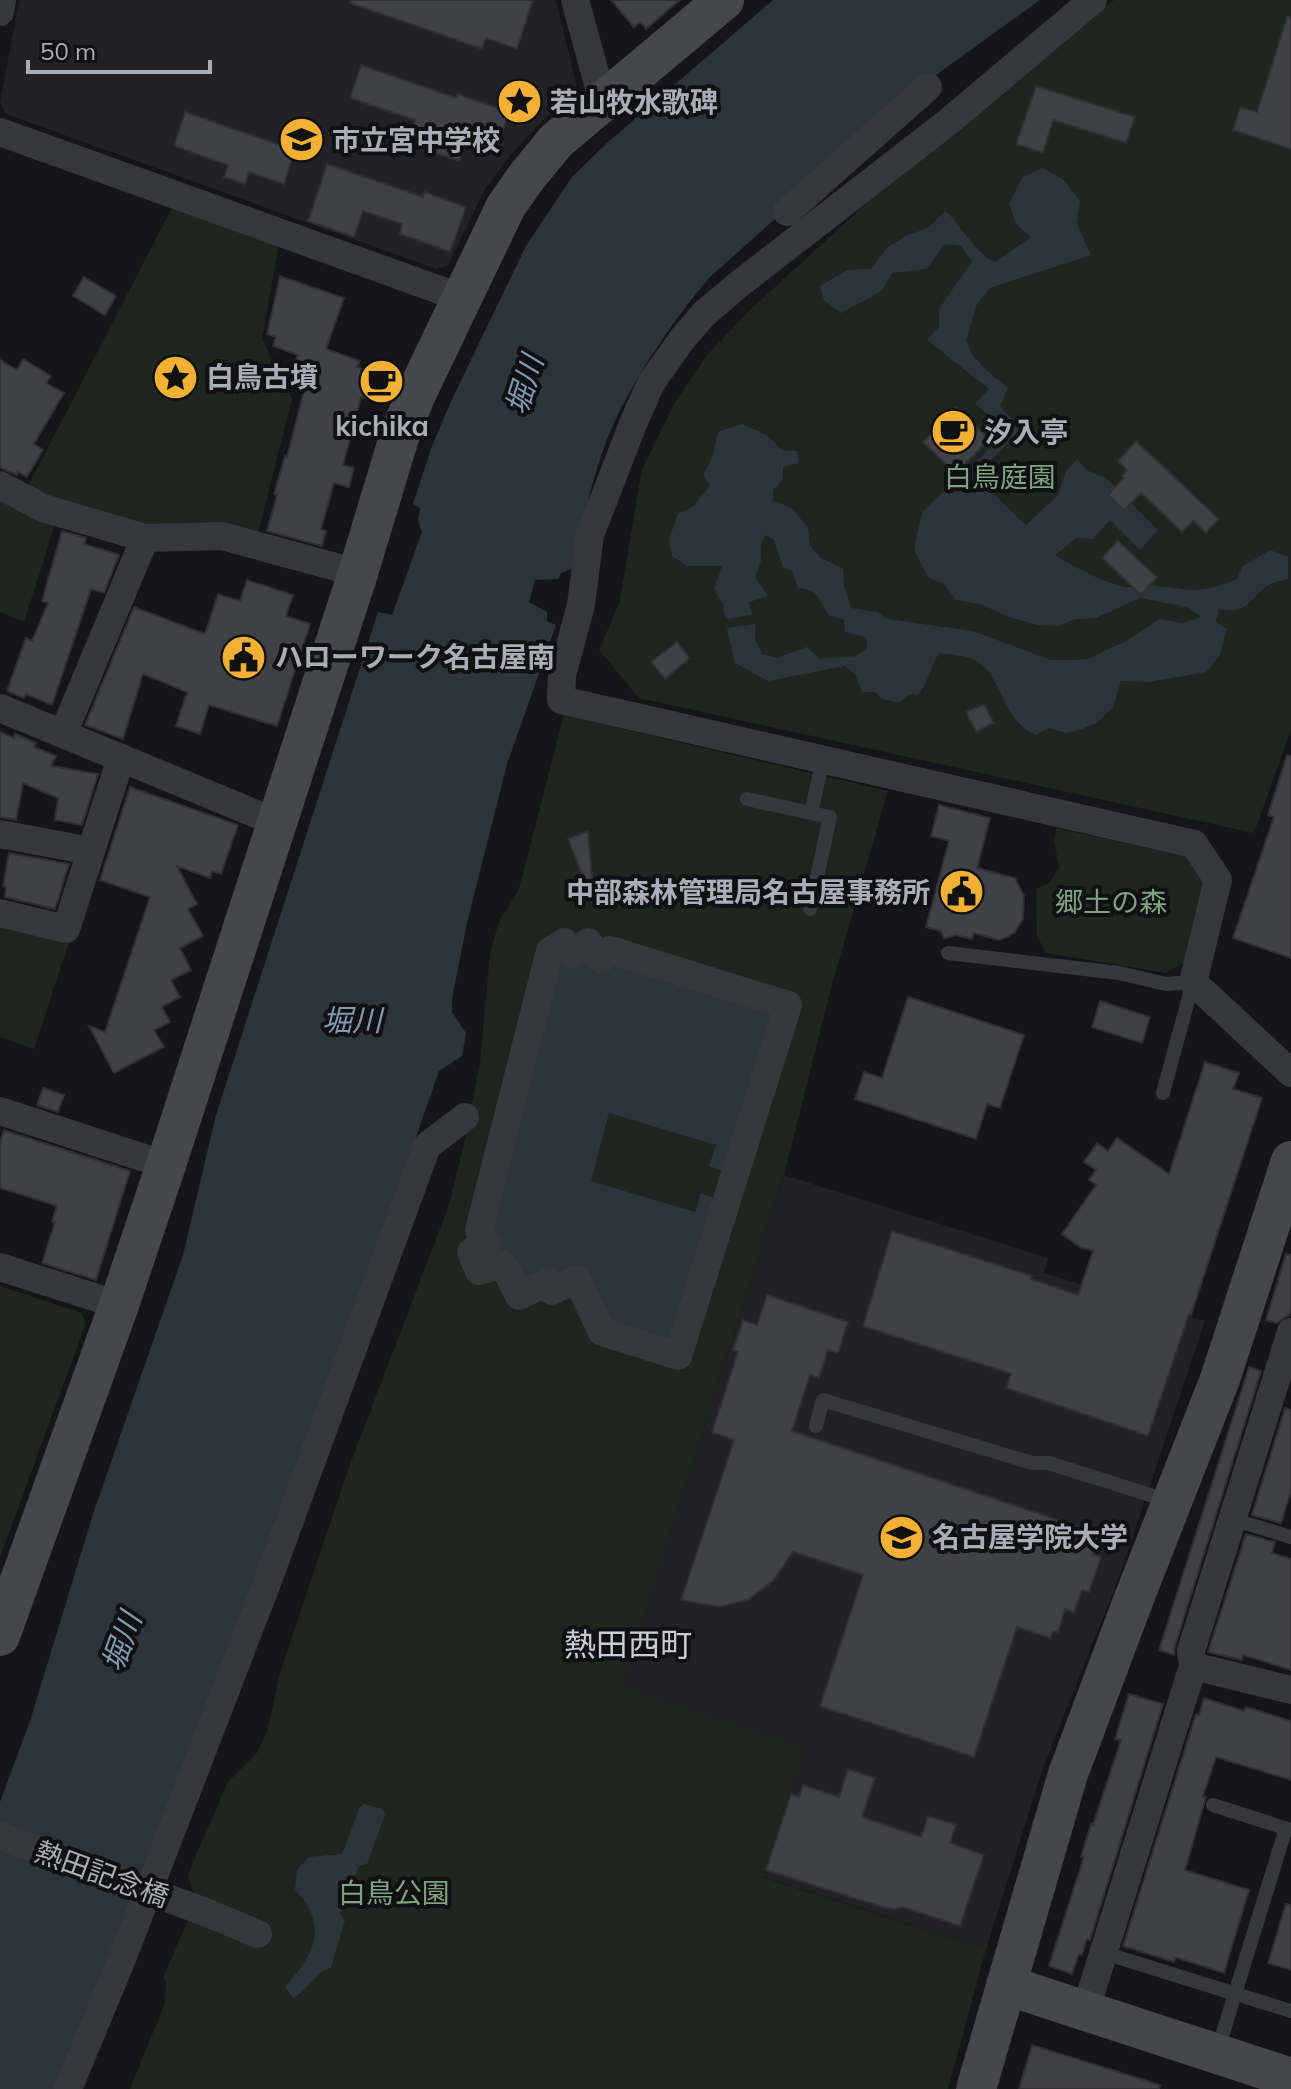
<svg xmlns="http://www.w3.org/2000/svg" width="1291" height="2089" font-family="Mulish,'Noto Sans JP',sans-serif">
<style>
.built{fill:#222225}
.green{fill:#1e261f}
.water{fill:#2c353c}
.building{fill:#404145;stroke:#303034;stroke-width:2}
.lines{fill:none;stroke-linecap:round;stroke-linejoin:round}
.lane{stroke:#37383d;stroke-width:14}
.street{stroke:#37383d;stroke-width:28}
.secondary{stroke:#45474d;stroke-width:40}
.street-bridge{stroke:#37383d;stroke-width:28}
.labels{text-anchor:middle;stroke-width:8;stroke-linejoin:round;paint-order:stroke}
.poi-label{font-size:28px;font-weight:bold;fill:#a8adb8;stroke:#111113;text-anchor:start}
.park-label{font-size:28px;fill:#7fa381;stroke:#111113}
.street-label{font-size:28px;fill:#a8adb8;stroke:#111113}
.water-label{font-size:30px;font-style:italic;fill:#7f9bb3;stroke:#111113}
.quarter-label{font-size:32px;fill:#c9ccd4;stroke:#111113}
</style>
<rect width="100%" height="100%" fill="#161618"/>
<g class="built">
<polygon points="19,0 556,0 577,88 540,123 508,158 485,189 448,265 436,269 6,114 0,103"/>
<polygon points="784,1175 1048,1258 1044,1273 1205,1321 1118,1580 1043,1768 986,1949 578,1817 628,1665"/>
</g>
<g class="green">
<polygon points="1114,0 1291,0 1291,730 1254,833 639,698 599,650 620,601 642,469 675,402 707,355 751,309 964,114"/>
<polygon points="173,206 279,244 262,339 292,399 257,537 147,531 26,490"/>
<polygon points="0,494 56,521 24,622 0,612"/>
<polygon points="564,715 888,791 831,988 784,1175 621,1688 803,1749 762,1877 986,1949 948,2089 130,2089 165,2003 166,1982 163,1979 196,1900 188,1877 193,1862 228,1782 257,1753 268,1728 280,1673 349,1467 449,1205 465,1140 480,1062 490,954 499,921 518,892"/>
<polygon points="1056,828 1188,857 1205,886 1184,962 1166,973 1046,953 1037,936 1036,889 1050,883 1059,867 1054,841"/>
<polygon points="0,926 70,939 34,1049 0,1037"/>
<polygon points="0,1286 81,1313 86,1323 0,1557"/>
</g>
<g class="water">
<path d="M773 0H1040L936 75 710 277C671 323 634 377 610 432 592 475 583 523 572 569L561 573 558 579 535 580 529 602 547 612V621L556 625 507 764 467 923 452 999V1012L466 1033 462 1056 439 1071 268 1559 66 2089H0V1802L30 1721 93 1514 183 1255 216 1115 378 612 392 615 422 532 418 520 420 508 413 504 432 446 453 397 526 246 572 177 607 143Z"/>
<path d="M1042 168 1064 180 1080 201 1077 224 1091 255 990 288 977 304 966 340 972 354 984 368 1008 388 1000 406 1021 430 975 476 1026 525 1058 495 1066 471 1077 459 1086 470 1106 478 1158 530 1140 550 1110 520 1093 539 1077 538 1055 555C1072 565 1108 586 1128 587 1136 588 1144 584 1152 585 1191 590 1198 595 1237 579L1242 567 1270 550 1288 557V579C1280 581 1269 583 1263 589 1246 605 1246 613 1219 609L1216 622 1227 629 1220 655 1206 672 1148 682 1121 681 1113 707 1098 722 1082 729 1066 733 1048 728 1036 735C1003 722 1005 681 977 661 967 655 950 655 939 653 930 668 928 682 918 695L910 694 899 703 882 699 875 692H862L855 674 845 666 768 681 735 663 727 628 755 624V639L762 654 777 658 807 647 820 659 856 656 867 649 866 637 845 632 844 620 828 615C819 598 818 590 798 588L792 571 783 567 774 540 765 535 761 545V561L755 578 768 596 749 602 752 615 725 619 723 604 714 589 722 566H687L672 556 669 539 678 514 692 507 710 486 703 474 712 458 718 432 742 424 767 435 782 450 797 451 799 463 783 467V479L773 490V500L793 509 808 528 810 546 821 558 843 569 844 585 851 608 877 612 887 619 973 631 1051 660H1072L1088 659 1124 642 1160 619 1182 623 1201 617 1187 607 1140 598 1096 618 1075 619 1059 626 1038 625 1012 618 980 604 956 600 944 584 929 578 914 550 922 512 985 453 1005 428 975 404 989 389 927 340 939 327V309L972 261 961 246 945 244 927 269 892 273 882 291 841 313 824 300 820 286 847 270 871 269 888 247 908 235 928 228 945 211C964 227 973 252 995 262L1031 237 1016 224 1009 203 1023 177Z"/>
<polygon points="555,954 612,957 782,1011 731,1174 709,1166 716,1145 609,1113 591,1181 695,1212 701,1193 722,1201 675,1351 606,1329 580,1273 520,1290 482,1267 483,1229"/>
<path d="M364 1804 383 1809 385 1815 367 1864 359 1866 340 1913 345 1920 331 1968C316 1970 308 1991 293 1998L285 1987C314 1954 330 1927 295 1890L297 1870 309 1857 342 1854 360 1807Z"/>
</g>
<g class="building">
<polygon points="350,0 533,0 517,49 486,38 482,49 350,3"/>
<polygon points="611,0 680,0 646,29 640,22 634,27"/>
<polygon points="1287,17 1291,17 1291,149 1233,130 1240,107 1257,112"/>
<polygon points="361,65 456,98 458,94 509,112 498,145 468,134 459,161 435,153 439,143 411,133 415,120 350,98"/>
<polygon points="1036,86 1135,117 1126,143 1053,120 1043,153 1016,144"/>
<polygon points="185,112 295,150 284,184 249,172 245,184 224,177 228,165 174,146"/>
<polygon points="327,164 423,197 425,192 466,207 450,252 400,234 402,224 363,211 354,237 308,221"/>
<polygon points="280,276 344,298 326,349 360,361 357,367 390,379 382,404 361,397 343,465 354,468 349,487 334,483 321,529 326,531 322,546 267,531 277,495 274,494 285,456 287,457 307,379 291,373 298,355 273,346 276,337 267,334"/>
<polygon points="84,277 116,296 105,315 73,296"/>
<polygon points="23,359 51,376 46,383 64,393 34,444 43,450 27,477 18,472 17,475 0,468 0,360 17,370"/>
<polygon points="956,407 989,439 956,474 923,442"/>
<polygon points="1136,441 1219,519 1206,533 1193,521 1182,532 1141,493 1124,511 1108,495 1124,478 1122,476 1127,470 1118,461"/>
<polygon points="62,531 86,538 84,544 119,555 104,593 91,589 52,705 26,694 24,698 7,691 26,638 32,641 48,603 42,601"/>
<polygon points="1118,541 1157,577 1141,595 1102,558"/>
<polygon points="247,580 293,595 286,616 310,624 277,726 209,705 200,734 176,726 187,692 143,674 123,739 85,725 134,607 205,634 218,594 240,601"/>
<polygon points="677,642 690,658 665,679 651,662"/>
<polygon points="984,704 994,723 976,732 966,712"/>
<polygon points="0,732 14,738 15,734 36,743 34,747 56,756 51,766 98,774 82,825 55,820 58,798 23,783 16,820 0,817"/>
<polygon points="1287,755 1291,756 1291,958 1233,938 1274,817 1268,815"/>
<polygon points="130,787 238,825 221,874 212,871 210,878 177,866 197,904 188,909 203,936 180,948 191,970 171,980 180,997 162,1007 170,1022 154,1030 164,1047 114,1073 89,1026 105,1032 150,897 100,880"/>
<polygon points="939,805 990,818 977,868 1015,878 1024,896 1023,919 1015,932 1007,937 999,940 974,933 972,939 955,935 944,939 941,931 926,927 949,841 931,836"/>
<polygon points="588,831 593,888 588,889 568,839"/>
<polygon points="9,853 69,864 55,909 5,897 6,887 3,886"/>
<polygon points="908,997 1024,1035 1000,1108 987,1104 976,1139 855,1099 864,1072 882,1078"/>
<polygon points="1100,1001 1150,1017 1142,1043 1092,1027"/>
<polygon points="1205,1062 1239,1073 1233,1089 1262,1098 1191,1315 1189,1314 1148,1436 1006,1388 1011,1374 863,1326 892,1231 1032,1276 1031,1279 1078,1295 1093,1251 1080,1247 1062,1234 1096,1185 1089,1180 1096,1170 1084,1162 1097,1143 1108,1151 1117,1138 1169,1174"/>
<polygon points="43,1088 64,1095 58,1112 37,1105"/>
<polygon points="4,1130 130,1171 96,1280 42,1263 55,1222 52,1221 57,1206 0,1188 0,1142"/>
<polygon points="1286,1254 1291,1255 1291,1308 1289,1315 1277,1323 1266,1320"/>
<polygon points="767,1295 848,1322 838,1353 828,1350 819,1378 810,1375 792,1431 1100,1534 1093,1555 1101,1557 1089,1592 1082,1590 1074,1612 1065,1609 1058,1632 1053,1631 1050,1638 1017,1627 974,1757 820,1706 863,1575 793,1552 773,1581 749,1599 720,1607 681,1600 734,1440 712,1432 738,1352 733,1350 743,1320 757,1325"/>
<polygon points="1249,1367 1261,1371 1175,1646 1174,1655 1159,1650"/>
<polygon points="1285,1408 1291,1410 1291,1491 1281,1523 1252,1515"/>
<polygon points="1246,1534 1275,1542 1272,1553 1291,1559 1291,1670 1243,1655 1242,1660 1208,1652"/>
<polygon points="1129,1694 1163,1704 1090,1940 1087,1939 1082,1955 1079,1954 1072,1974 1049,1966 1084,1857 1081,1857 1091,1824 1093,1825 1121,1740 1115,1739"/>
<polygon points="1204,1698 1244,1711 1246,1707 1291,1721 1291,1780 1216,1757 1203,1796 1206,1797 1185,1870 1249,1890 1224,1973 1175,1957 1174,1962 1123,1946 1196,1714 1199,1715"/>
<polygon points="848,1769 875,1778 862,1817 921,1837 928,1816 956,1825 950,1843 984,1855 960,1926 903,1907 894,1909 882,1907 766,1870 791,1794 799,1797 803,1785 839,1797"/>
<polygon points="1286,1904 1291,1905 1291,1970 1268,1963"/>
<polygon points="1032,2045 1160,2085 1159,2089 1019,2089"/>
</g>
<g class="lines">
<g class="lane">
<polyline points="747,799 811,813 823,759"/>
<polyline points="810,909 830,817 811,813"/>
<polyline points="948,953 1119,973 1166,984 1193,982 1163,1093"/>
<polyline points="816,1426 823,1400 1032,1463 1049,1463 1169,1501"/>
<polyline points="1232,1519 1291,1537"/>
<polyline points="1213,1805 1291,1830"/>
<polyline points="1104,1953 1291,2011"/>
<polyline points="1218,2049 1286,1828"/>
</g>
<g class="street">
<polyline points="575,0 603,102"/>
<polyline points="1093,0 948,122 738,285 705,313 683,338 651,383 633,424 590,535 581,605 562,675 561,700 1194,844 1218,880 1193,982 1291,1073"/>
<polyline points="0,12 2,0"/>
<polyline points="0,132 462,298"/>
<polyline points="787,212 928,87"/>
<polyline points="0,485 43,508 145,538 222,536 358,573"/>
<polyline points="0,708 278,823"/>
<polyline points="63,734 145,538"/>
<polyline points="0,834 91,851"/>
<polyline points="0,913 66,929 121,758"/>
<polygon points="564,942 572,954 588,942 601,959 610,950 788,1005 678,1356 602,1332 577,1279 552,1291 548,1282 519,1296 503,1264 479,1271 471,1252 487,1242 479,1230 550,951"/>
<polyline points="0,1111 166,1165"/>
<polyline points="0,1267 119,1305"/>
<polyline points="1193,1666 1291,1690"/>
<polyline points="205,1912 258,1934"/>
<polyline points="1085,2012 1193,1666 1191,1651 1291,1332"/>
<polyline points="68,2089 122,1959 267,1583 427,1146 465,1117"/>
</g>
<g class="secondary">
<polyline points="0,1636 119,1305 166,1165 358,573 401,431 416,394 506,206 528,175 556,141 724,0"/>
<polyline points="1006,1985 1291,2078"/>
<polyline points="976,2089 1068,1774 1133,1601 1220,1379 1291,1161"/>
</g>
<polyline class="street-bridge" points="0,1836 205,1912"/>
</g>
<defs>
<symbol id="sight-disc" viewBox="-11 -11 22 22"><circle r="9.5" fill="#f2b134" stroke="#111113"/><path d="M0-6L1.8-2.2L6-1.7L2.9 1.2L3.7 5.4L0 3.3L-3.7 5.4L-2.9 1.2L-6-1.7L-1.8-2.2Z" fill="#111"/></symbol>
<symbol id="school-disc" viewBox="-11 -11 22 22"><circle r="9.5" fill="#f2b134" stroke="#111113"/><path d="M0-5L7-2L0 1L-7-2ZM-4 1L0 2.5L4 1V4Q0 6-4 4Z" fill="#111"/></symbol>
<symbol id="cafe-disc" viewBox="-11 -11 22 22"><circle r="9.5" fill="#f2b134" stroke="#111113"/><path d="M-5.5-4.5H6V0H3Q3 3.5 0 3.5H-2.5Q-5.5 3.5-5.5 0ZM3-3.2v2h1.7v-2ZM-6 4.5H4V6H-6Z" fill="#111"/></symbol>
<symbol id="civic-disc" viewBox="-11 -11 22 22"><circle r="9.5" fill="#f2b134" stroke="#111113"/><path d="M-.6-6.5H3V-4.5H.6V-3L4-1V1h2V6H-6V1h2V-1L-.6-3ZM-1.2 2.5V6h2.4V2.5Z" fill="#111"/></symbol>
<symbol id="university-disc" viewBox="-11 -11 22 22"><circle r="9.5" fill="#f2b134" stroke="#111113"/><path d="M0-5L7-2L0 1L-7-2ZM-4 1L0 2.5L4 1V4Q0 6-4 4Z" fill="#111"/></symbol>
</defs>
<g fill-rule="evenodd">
<use href="#sight-disc" x="494" y="76" width="51" height="51"/>
<use href="#school-disc" x="276" y="114" width="51" height="51"/>
<use href="#sight-disc" x="150" y="352" width="51" height="51"/>
<use href="#cafe-disc" x="356" y="356" width="51" height="51"/>
<use href="#cafe-disc" x="928" y="406" width="51" height="51"/>
<use href="#civic-disc" x="218" y="632" width="51" height="51"/>
<use href="#civic-disc" x="936" y="866" width="51" height="51"/>
<use href="#university-disc" x="876" y="1512" width="51" height="51"/>
</g>
<g class="labels">
<g class="poi-label">
<text x="550" y="112">若山牧水歌碑</text>
<text x="332" y="150">市立宮中学校</text>
<text x="206" y="387">白鳥古墳</text>
<text x="382" y="436" text-anchor="middle">kichika</text>
<text x="984" y="442">汐入亭</text>
<text x="275" y="667">ハローワーク名古屋南</text>
<text x="930" y="902" text-anchor="end">中部森林管理局名古屋事務所</text>
<text x="932" y="1547">名古屋学院大学</text>
</g>
<g class="park-label">
<text x="1000" y="487">白鳥庭園</text>
<text x="1111" y="912">郷土の森</text>
<text x="394" y="1903">白鳥公園</text>
</g>
<g class="street-label">
<text transform="translate(102 1874) rotate(20)" y="10">熱田記念橋</text>
</g>
<g class="water-label">
<text transform="translate(525 385) rotate(-73)" y="10">堀川</text>
<text x="352" y="1031">堀川</text>
<text transform="translate(122 1642) rotate(-70)" y="10">堀川</text>
</g>
<g class="quarter-label">
<text x="628" y="1656">熱田西町</text>
</g>
</g>
<path d="M28 60v12h182v-12" fill="none" stroke="#a8adb8" stroke-width="4"/>
<text x="40" y="60" font-size="24" fill="#a8adb8" stroke="#111113" stroke-width="6" paint-order="stroke">50 m</text>
</svg>
